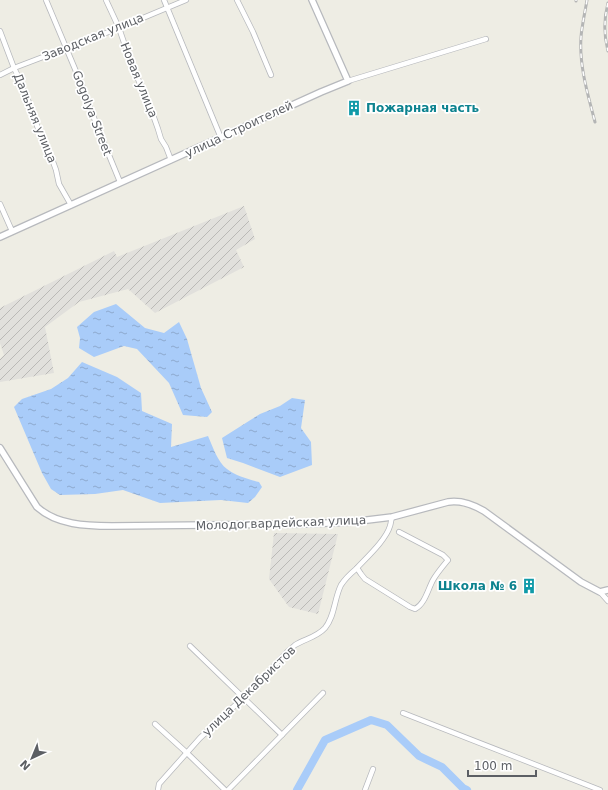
<svg xmlns="http://www.w3.org/2000/svg" width="608" height="790" font-family="'DejaVu Sans',sans-serif">
<style>
.industrial{fill:url(#industrial-furrows)}
.water{fill:url(#water-ripples)}
.lines{fill:none;stroke-linecap:round;stroke-linejoin:round}
.river{stroke:#a9ccf9;stroke-width:8}
.minor-casing{stroke:#b7b9bd;stroke-width:6}
.tertiary-casing{stroke:#b7b9bd;stroke-width:8}
.minor{stroke:#fff;stroke-width:4.5}
.tertiary{stroke:#fff;stroke-width:5.5}
.rail-casing{stroke:#b4b5b5;stroke-width:3}
.rail{stroke:#fff;stroke-width:1.5;stroke-dasharray:4.5;stroke-linecap:butt}
.labels{text-anchor:middle;stroke-width:3.5;stroke-linejoin:round;paint-order:stroke}
.street-label{font-size:12px;fill:#5c5f64;stroke:#fff}
.culture-label{font-size:12px;font-weight:bold;fill:#0d838f;stroke:#fff;text-anchor:start}
</style>
<defs>
<pattern id="industrial-furrows" width="10" height="10" patternUnits="userSpaceOnUse"><rect width="10" height="10" fill="#e1e0dc"/><path d="M-1 1l2-2M0 10L10 0M9 11l2-2" fill="none" stroke="#bab9b6"/></pattern>
<pattern id="water-ripples" width="26" height="14" patternUnits="userSpaceOnUse"><rect width="26" height="14" fill="#a9ccf9"/><path d="M2 4q2-2 4 0t4 0M15 11q2-2 4 0t4 0" fill="none" stroke="#8da9cd"/></pattern>
</defs>
<rect width="100%" height="100%" fill="#eeede4"/>
<g class="industrial">
<polygon points="244,206 255,239 236,250 244,267 155,313 128,289 79,302 45,327 54,373 0,382 0,359 4,355 0,343 0,308 114,251 117,257"/>
<polygon points="274,533 338,534 318,614 289,607 269,579"/>
</g>
<g class="water">
<polygon points="116,304 145,328 164,333 179,322 187,339 201,388 212,412 207,417 183,415 169,383 137,349 124,346 94,357 79,348 80,338 77,327 94,312"/>
<path d="M82 362 117 377 141 393 142 411 172 424 171 447 208 436C212 445 218 463 227 469 236 476 248 479 259 482L262 487 255 497 248 503 221 500 160 503 123 490 95 494 60 495 51 489 42 473 14 407 22 399 51 389 68 378Z"/>
<polygon points="292,398 305,400 301,428 311,442 312,465 280,477 243,463 227,458 222,438 260,414 280,406"/>
</g>
<g class="lines">
<polyline class="river" points="297,790 325,740 371,720 387,725 419,756 442,767 463,788 467,790"/>
<defs>
<g id="minor">
<polyline points="46,0 83,88 97,126 120,182"/>
<polyline points="106,0 119,28 130,60 152,112 158,129 161,139 166,147 171,160"/>
<polyline points="164,0 221,138"/>
<polyline points="237,0 253,32 271,75"/>
<polyline points="0,31 14,68 20,80 23,89 27,97 30,106 45,148 52,159 56,170 59,184 71,205"/>
<polyline points="0,75 14,68 119,28 186,0"/>
<polyline points="348,81 486,39"/>
<polyline points="0,204 12,231"/>
<path d="M357 568 361 574 365 579 410 607 415 609C425 604 428 589 433 580 437 573 443 566 448 560L443 555 399 532"/>
<polyline points="600,592 608,601"/>
<polyline points="190,646 282,735"/>
<polyline points="403,713 600,790"/>
<polyline points="155,724 187,753 225,790"/>
<path d="M158 790 159 784 200 738 243 698 288 651C291 649 293 647 295 645 305 639 317 637 325 628 335 616 334 599 341 585 345 579 350 574 356 569 366 558 386 540 390 526 391 523 391 520 392 517"/>
<polyline points="228,790 323,693"/>
<polyline points="365,790 373,769"/>
</g>
<g id="tertiary">
<polyline points="0,237 321,92 348,81 312,0"/>
<path d="M0 448 37 507C57 525 86 526 112 526L306 524 351 522 392 517 448 502C461 500 472 504 484 511L581 582 600 592 608 590"/>
</g>
</defs>
<use href="#minor" class="minor-casing"/>
<use href="#tertiary" class="tertiary-casing"/>
<use href="#minor" class="minor"/>
<use href="#tertiary" class="tertiary"/>
<defs>
<g id="rail">
<path d="M587 0C585 12 582 25 581 37 579 66 588 95 595 122"/>
<polyline points="576,1 576,0"/>
<path d="M608 3C604 18 604 36 608 51"/>
</g>
</defs>
<use href="#rail" class="rail-casing"/>
<use href="#rail" class="rail"/>
</g>
<defs>
<symbol id="building-bare" viewBox="-9 -9 18 18"><path d="M-4-6H4V6H1V3H-1V6H-4ZM-2.5-4.3h1.7v1.8h-1.7ZM.8-4.3h1.7v1.8H.8ZM-2.5-1h1.7V.8h-1.7ZM.8-1h1.7V.8H.8Z" fill="#0f9aa8" stroke="#fff" stroke-width="2.5" paint-order="stroke"/></symbol>
</defs>
<g fill-rule="evenodd">
<use href="#building-bare" x="343" y="97" width="22" height="22"/>
<use href="#building-bare" x="518" y="575" width="22" height="22"/>
</g>
<g class="labels">
<g class="street-label">
<text transform="translate(93 37) rotate(-22)" y="4">Заводская улица</text>
<text transform="translate(139 80) rotate(68)" y="4">Новая улица</text>
<text transform="translate(92 113) rotate(69)" y="4">Gogolya Street</text>
<text transform="translate(35 118) rotate(68)" y="4">Дальняя улица</text>
<text transform="translate(239 129) rotate(-25)" y="4">улица Строителей</text>
<text transform="translate(281 523) rotate(-2)" y="4">Молодогвардейская улица</text>
<text transform="translate(249 691) rotate(-44)" y="4">улица Декабристов</text>
</g>
<g class="culture-label">
<text x="366" y="112">Пожарная часть</text>
<text x="517" y="590" text-anchor="end">Школа № 6</text>
</g>
</g>
<g transform="translate(32 758) rotate(224)" stroke="#ffffff" stroke-width="3" paint-order="stroke">
<path d="M0-3L7 15L0 10L-7 15Z" fill="#5c5f64"/>
<text y="-6" font-size="11" font-weight="bold" text-anchor="middle" fill="#5c5f64">N</text>
</g>
<path d="M468 770v6h68v-6" fill="none" stroke="#5c5f64" stroke-width="2"/>
<text x="474" y="770" font-size="12" fill="#5c5f64" stroke="#ffffff" stroke-width="3" paint-order="stroke">100 m</text>
</svg>
